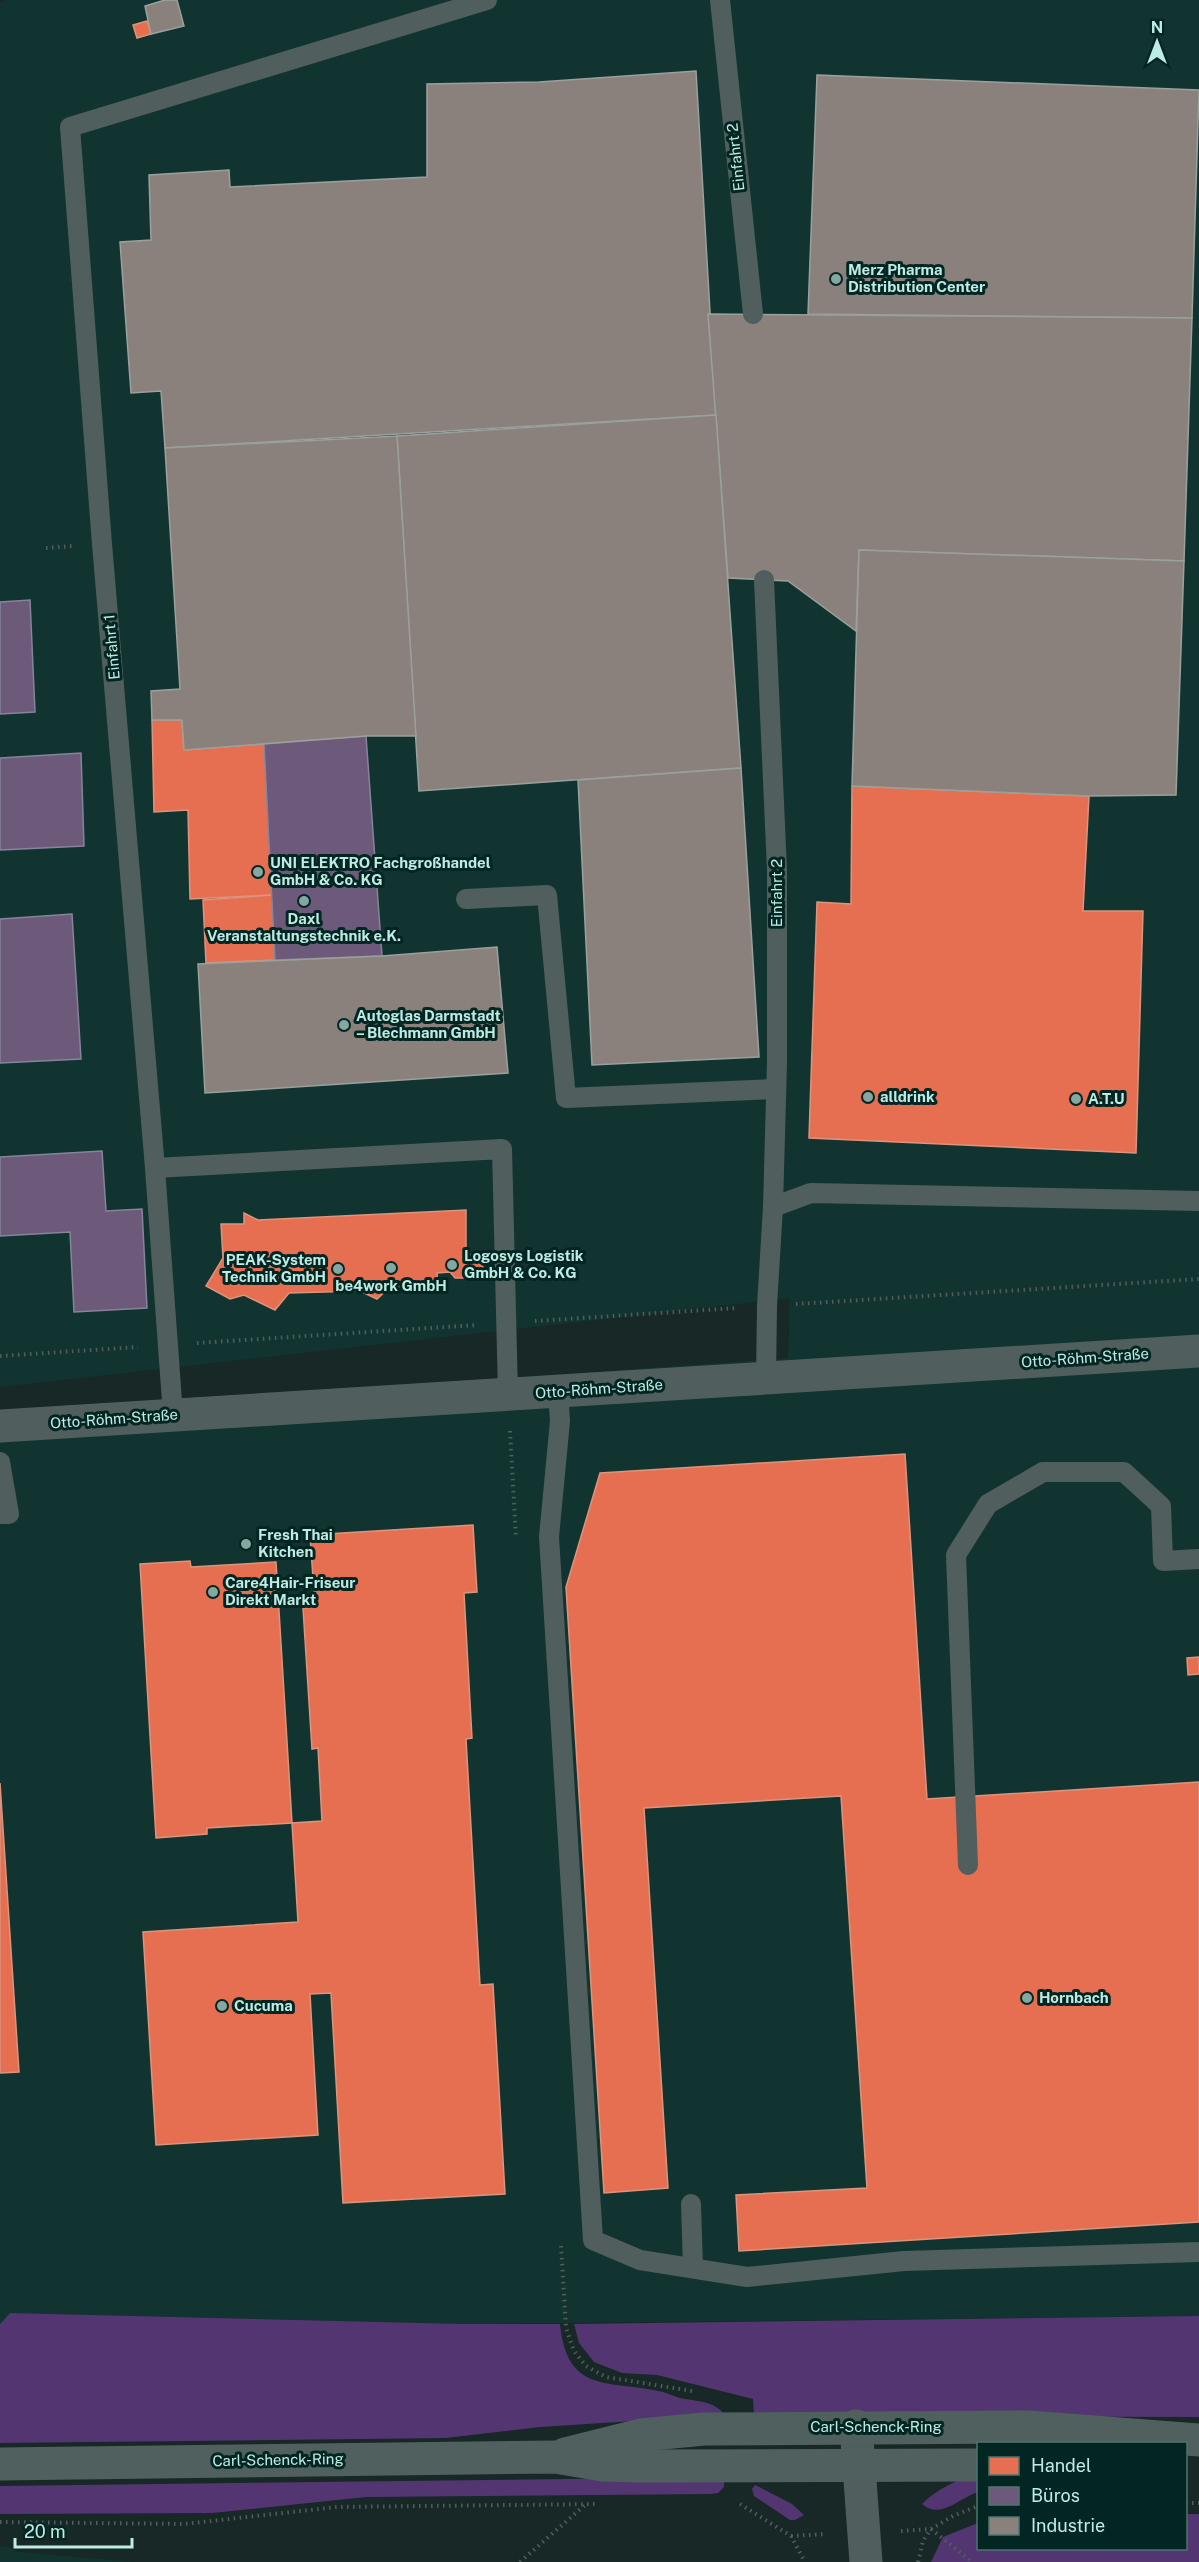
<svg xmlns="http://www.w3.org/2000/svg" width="1199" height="2562" font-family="'Public Sans',sans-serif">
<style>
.built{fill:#123431}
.green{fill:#533671}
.shops{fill:#e76f51;stroke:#db947d;stroke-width:1.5}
.offices{fill:#6d597a;stroke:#85859a;stroke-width:1.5}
.industry{fill:#8a817c;stroke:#9aa19c;stroke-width:1.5}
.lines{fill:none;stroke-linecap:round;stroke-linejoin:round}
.path{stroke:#505f5d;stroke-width:4;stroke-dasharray:1.5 4.5;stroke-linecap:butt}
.service{stroke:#505f5d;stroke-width:20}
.tertiary{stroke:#505f5d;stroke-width:33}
.secondary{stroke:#50605e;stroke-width:33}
.poi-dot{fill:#84a7a2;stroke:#042623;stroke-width:2}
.labels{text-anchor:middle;stroke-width:6;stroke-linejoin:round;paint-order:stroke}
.street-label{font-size:15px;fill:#beece5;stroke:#042623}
.poi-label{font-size:15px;font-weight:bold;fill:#beece5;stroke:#042623;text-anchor:start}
</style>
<rect width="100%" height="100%" fill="#172827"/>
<g class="built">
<polygon points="5,0 1199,0 1199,2316 464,2324 10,2313 0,2324 0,1414 788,1358 790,1298 0,1387 0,3"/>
<polygon points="0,2547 9,2547 18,2552 133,2562 0,2562"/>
</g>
<g class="green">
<path d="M10 2313 464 2324H560C567 2394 608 2380 658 2391 666 2392 673 2396 680 2398 700 2402 711 2400 726 2415L540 2427 446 2438 0 2443V2324Z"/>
<polygon points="1199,2316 1199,2417 754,2416 753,2399 657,2375 622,2373 594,2362 579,2343 574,2324"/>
<path d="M978 2475V2492C959 2498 941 2520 922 2504 936 2490 958 2478 978 2475Z"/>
<polygon points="724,2477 724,2487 718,2493 711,2494 366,2497 212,2513 0,2514 0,2486"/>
<polygon points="755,2485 792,2504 804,2515 795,2520 790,2520 754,2496 752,2489"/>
<polygon points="1186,2514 1199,2514 1199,2562 931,2562 943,2537 978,2523 978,2548 1186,2548"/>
</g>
<g class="shops">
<polygon points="147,21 151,34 137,38 133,25"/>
<polygon points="152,720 182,720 184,750 264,744 273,895 190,899 188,810 154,812"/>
<polygon points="852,786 1089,796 1083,911 1143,911 1136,1153 809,1138 817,902 851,904"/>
<polygon points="273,895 275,960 206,963 203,900"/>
<polygon points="466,1210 466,1250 483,1267 473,1278 455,1278 450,1272 437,1273 438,1285 390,1287 377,1299 360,1291 289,1293 275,1310 244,1295 230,1299 206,1286 223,1258 221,1224 244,1224 244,1213 258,1220"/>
<polygon points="905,1454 927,1799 1199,1782 1199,2222 739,2251 736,2195 867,2188 841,1796 644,1808 668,2188 604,2193 566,1587 600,1473"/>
<polygon points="473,1525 477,1592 464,1593 472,1738 466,1739 480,1985 493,1984 505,2194 343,2203 331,1993 310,1994 318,2135 156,2145 143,1932 298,1922 292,1823 322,1821 318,1748 312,1749 303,1608 315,1607 310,1535"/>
<polygon points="190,1561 191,1567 276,1562 292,1823 207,1828 207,1834 156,1838 140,1564"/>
<polygon points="1199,1657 1199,1674 1188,1675 1187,1658"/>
<polygon points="0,1783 19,2072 0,2073"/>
</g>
<g class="offices">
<polygon points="30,600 35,712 0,714 0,602"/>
<polygon points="366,736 382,956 275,960 264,744"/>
<polygon points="81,753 84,846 0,850 0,758"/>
<polygon points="72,914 81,1059 0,1063 0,919"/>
<polygon points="102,1151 106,1211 142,1209 147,1308 74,1312 70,1232 0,1236 0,1157"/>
</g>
<g class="industry">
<polygon points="165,0 177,0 184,26 151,34 145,6"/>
<polygon points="696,71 716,415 165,448 161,391 131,393 120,242 151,240 149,175 229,170 230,187 427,177 427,84 539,82"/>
<polygon points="817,75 1199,90 1192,318 808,314"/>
<polygon points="708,314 1192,318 1184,561 859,550 856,631 788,581 728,578"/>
<polygon points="716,415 741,768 419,791 397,436"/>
<polygon points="397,436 416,736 366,736 184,750 182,720 152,720 151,691 180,689 165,448"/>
<polygon points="859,550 1184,561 1176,795 1089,796 852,786"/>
<polygon points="741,768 759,1057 592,1065 578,780"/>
<polygon points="497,947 508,1073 205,1093 198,964 382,956"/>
</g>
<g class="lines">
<g class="path">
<polyline points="46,548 73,546"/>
<polyline points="796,1304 1199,1279"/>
<polyline points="535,1321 737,1308"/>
<polyline points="197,1343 477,1325"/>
<polyline points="0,1356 138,1347"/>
<polyline points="510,1431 516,1538"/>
<polyline points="561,2246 566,2328 574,2351 586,2366 606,2377 692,2391"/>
<polyline points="1186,2503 1199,2503"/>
<polyline points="740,2504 791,2536 805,2562"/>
<polyline points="0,2522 184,2524 337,2507 598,2504"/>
<polyline points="931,2529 972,2562"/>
<polyline points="901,2531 931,2529 953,2516 978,2506"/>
<polyline points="791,2536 827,2534"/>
<polyline points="520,2562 585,2505"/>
<polyline points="918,2562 923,2541 930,2530"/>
</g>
<g class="service">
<polyline points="720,0 753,314"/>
<polyline points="764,580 777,870 777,1062 773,1207"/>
<polyline points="466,899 547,895 566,1098 776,1089"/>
<polyline points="155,1168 102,544 70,127 487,0"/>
<polyline points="766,1378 767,1306 773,1207 811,1193 1199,1201"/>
<polyline points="558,1391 560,1421 549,1537 593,2240 640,2260 747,2277 904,2261 1199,2252"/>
<polyline points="173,1415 155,1168 502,1149 508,1394"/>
<polyline points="0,1462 9,1514 0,1514"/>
<polyline points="968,1865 956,1555 988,1504 1043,1472 1124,1472 1161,1506 1163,1561 1199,1559"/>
<polyline points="691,2204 693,2268"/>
</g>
<g class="tertiary">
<polyline points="0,1426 1199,1351"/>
<polyline points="856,2426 866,2562"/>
</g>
<g class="secondary">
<polyline points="565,2454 641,2435 704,2429 1028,2427 1199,2440"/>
<polyline points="0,2464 555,2457 603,2465 639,2466 978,2465"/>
</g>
</g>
<g class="poi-dot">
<circle cx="836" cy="279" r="6"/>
<circle cx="258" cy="872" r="6"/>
<circle cx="304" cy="901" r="6"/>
<circle cx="344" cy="1025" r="6"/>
<circle cx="868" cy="1097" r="6"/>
<circle cx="1076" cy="1099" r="6"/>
<circle cx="452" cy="1265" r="6"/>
<circle cx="391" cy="1268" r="6"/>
<circle cx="338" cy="1269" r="6"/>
<circle cx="246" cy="1544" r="6"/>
<circle cx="213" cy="1592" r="6"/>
<circle cx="1027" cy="1998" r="6"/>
<circle cx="222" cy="2006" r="6"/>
</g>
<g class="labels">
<g class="street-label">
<text transform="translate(736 157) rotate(-96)" y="5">Einfahrt 2</text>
<text transform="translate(112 647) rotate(-95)" y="5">Einfahrt 1</text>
<text transform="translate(777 893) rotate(-90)" y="5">Einfahrt 2</text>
<text transform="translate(1085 1358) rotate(-4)" y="5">Otto-Röhm-Straße</text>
<text transform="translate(599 1389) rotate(-4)" y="5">Otto-Röhm-Straße</text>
<text transform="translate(114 1419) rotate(-4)" y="5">Otto-Röhm-Straße</text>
<text x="876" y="2432">Carl-Schenck-Ring</text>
<text transform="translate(278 2460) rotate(-1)" y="5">Carl-Schenck-Ring</text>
</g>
<g class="poi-label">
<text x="848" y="275">Merz Pharma<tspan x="848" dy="17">Distribution Center</tspan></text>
<text x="270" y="868">UNI ELEKTRO Fachgroßhandel<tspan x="270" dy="17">GmbH &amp; Co. KG</tspan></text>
<text x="304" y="924" text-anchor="middle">Daxl<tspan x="304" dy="17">Veranstaltungstechnik e.K.</tspan></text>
<text x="356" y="1021">Autoglas Darmstadt<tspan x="356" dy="17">– Blechmann GmbH</tspan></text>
<text x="880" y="1102">alldrink</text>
<text x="1088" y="1104">A.T.U</text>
<text x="464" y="1261">Logosys Logistik<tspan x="464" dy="17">GmbH &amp; Co. KG</tspan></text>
<text x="326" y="1265" text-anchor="end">PEAK-System<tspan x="326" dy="17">Technik GmbH</tspan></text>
<text x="391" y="1291" text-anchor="middle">be4work GmbH</text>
<text x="258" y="1540">Fresh Thai<tspan x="258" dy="17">Kitchen</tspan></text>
<text x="225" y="1588">Care4Hair-Friseur<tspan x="225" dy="17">Direkt Markt</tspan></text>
<text x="1039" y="2003">Hornbach</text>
<text x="234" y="2011">Cucuma</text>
</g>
</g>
<rect x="977" y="2442" width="210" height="108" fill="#042623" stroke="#4e7571" stroke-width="1.5"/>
<rect x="989" y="2457" width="30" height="18" fill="#e76f51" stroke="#4e7571" stroke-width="1.5"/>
<text x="1031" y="2472" font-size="18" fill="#beece5">Handel</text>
<rect x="989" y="2487" width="30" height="18" fill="#6d597a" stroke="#4e7571" stroke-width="1.5"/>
<text x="1031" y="2502" font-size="18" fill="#beece5">Büros</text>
<rect x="989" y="2517" width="30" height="18" fill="#8a817c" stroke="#4e7571" stroke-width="1.5"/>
<text x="1031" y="2532" font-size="18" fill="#beece5">Industrie</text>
<g transform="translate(1157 42)" stroke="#042623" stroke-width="4.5" paint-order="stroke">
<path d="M0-4.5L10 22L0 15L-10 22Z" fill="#beece5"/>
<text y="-9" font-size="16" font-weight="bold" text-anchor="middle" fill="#beece5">N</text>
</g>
<path d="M15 2538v9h117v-9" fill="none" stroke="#beece5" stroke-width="3"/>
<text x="24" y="2538" font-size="18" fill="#beece5" stroke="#042623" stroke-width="4.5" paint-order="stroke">20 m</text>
</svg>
